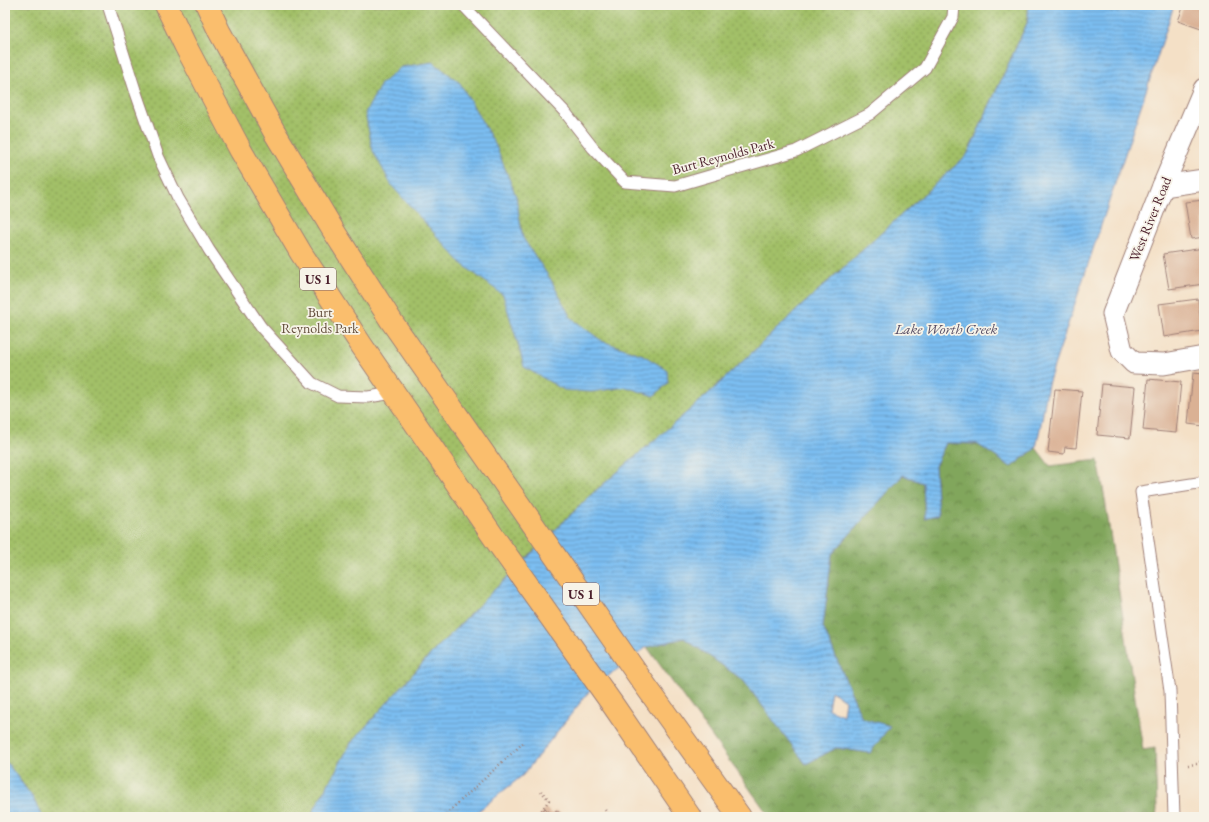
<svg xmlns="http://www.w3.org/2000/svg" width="1209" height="822" font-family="'EB Garamond',serif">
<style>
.forest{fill:url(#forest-crowns);stroke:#666244}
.park{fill:url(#park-dots);stroke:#76704a}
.water{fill:url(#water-rules);stroke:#626e8e;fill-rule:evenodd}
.building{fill:#dab194}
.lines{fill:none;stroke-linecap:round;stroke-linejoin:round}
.lane-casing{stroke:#9f8078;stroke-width:13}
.street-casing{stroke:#9f8078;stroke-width:23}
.primary-casing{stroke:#9f8078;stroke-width:24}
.path{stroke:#9f8078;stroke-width:2.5;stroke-dasharray:1 3;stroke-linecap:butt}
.lane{stroke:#fff;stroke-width:11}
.street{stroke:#fff;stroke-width:21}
.primary{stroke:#fabe6d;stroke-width:22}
.labels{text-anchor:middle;stroke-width:3.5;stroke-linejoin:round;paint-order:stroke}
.shield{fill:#f7f3e8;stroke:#7e5f64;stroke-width:1}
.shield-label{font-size:13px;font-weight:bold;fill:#4a1f2b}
.street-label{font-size:14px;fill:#4a1f2b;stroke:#f7f3e8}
.park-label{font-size:14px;fill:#644f3d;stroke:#f7f3e8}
.water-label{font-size:15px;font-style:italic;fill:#594f66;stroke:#f7f3e8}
</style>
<defs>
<pattern id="forest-crowns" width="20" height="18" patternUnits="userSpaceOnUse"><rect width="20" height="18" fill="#81a65c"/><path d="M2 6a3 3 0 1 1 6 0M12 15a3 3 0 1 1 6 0" fill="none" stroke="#6c874c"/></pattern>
<pattern id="park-dots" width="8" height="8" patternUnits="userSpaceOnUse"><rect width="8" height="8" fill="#a2c068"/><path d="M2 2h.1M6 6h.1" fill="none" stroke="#869b56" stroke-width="1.8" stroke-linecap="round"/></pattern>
<pattern id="water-rules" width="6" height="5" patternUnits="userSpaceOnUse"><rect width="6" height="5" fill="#7bbef1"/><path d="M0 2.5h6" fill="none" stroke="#679ac3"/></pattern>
</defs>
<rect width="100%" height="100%" fill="#f7f3e8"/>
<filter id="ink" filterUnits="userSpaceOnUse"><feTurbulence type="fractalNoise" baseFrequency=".025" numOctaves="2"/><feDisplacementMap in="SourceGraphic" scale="8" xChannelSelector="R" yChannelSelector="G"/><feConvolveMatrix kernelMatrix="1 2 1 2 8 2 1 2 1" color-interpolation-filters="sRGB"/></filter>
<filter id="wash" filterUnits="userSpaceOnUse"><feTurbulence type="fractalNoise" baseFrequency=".012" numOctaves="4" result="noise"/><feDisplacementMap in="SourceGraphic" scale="16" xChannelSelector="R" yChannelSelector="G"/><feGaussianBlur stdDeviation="0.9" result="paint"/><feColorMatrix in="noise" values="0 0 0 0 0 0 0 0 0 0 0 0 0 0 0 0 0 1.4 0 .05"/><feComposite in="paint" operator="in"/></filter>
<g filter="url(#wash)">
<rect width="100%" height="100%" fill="#f4e0c6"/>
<polygon class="forest" points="946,443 977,444 1011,467 1036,448 1050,466 1098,460 1104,493 1143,750 1155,748 1157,809 1156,817 770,817 647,647 684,638 743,680 806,764 836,748 870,753 862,718 823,627 832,554 903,475 923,483 925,519 938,515 935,466"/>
<polygon class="park" points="5,5 1029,5 1027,23 967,155 798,309 707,395 593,493 483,601 430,655 351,743 310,817 42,817 33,798 5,760"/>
<g class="water">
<path d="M1029 5H1174L1157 58 1048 384 1042 419 1036 448 1011 467 977 444 946 443 935 466 938 515 925 519 923 483 903 475 832 554 823 627 862 718 890 726 870 753 836 748 806 764 743 680 684 638 647 647 591 689 523 775 471 817H310L351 743 430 655 483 601 593 493 707 395 798 309 967 155 1027 23ZM831 691 845 700 843 715 828 709Z"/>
<polygon points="433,62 460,83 496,146 516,196 523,238 551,280 571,318 602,341 643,355 667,370 668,383 654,396 626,387 591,392 564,390 524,367 518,344 503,295 462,264 392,186 373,151 365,113 381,84 401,67"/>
<polygon points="5,760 33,798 42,817 5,817"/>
</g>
<g id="blocks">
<g class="building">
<polygon points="1184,5 1204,5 1204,30 1178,21"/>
<polygon points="1204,200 1204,237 1191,239 1185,202"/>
<polygon points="1204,248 1204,284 1169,289 1163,254"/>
<polygon points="1198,299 1202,331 1164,337 1159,304"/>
<polygon points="1193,373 1204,374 1204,426 1188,424"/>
<polygon points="1148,379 1181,382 1176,433 1143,430"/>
<polygon points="1102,384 1135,387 1130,438 1097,435"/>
<polygon points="1055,389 1082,391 1076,448 1065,447 1064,454 1048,452"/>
<polygon points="545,808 553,815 556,810 565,817 539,817"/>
</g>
</g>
</g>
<g filter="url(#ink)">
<use href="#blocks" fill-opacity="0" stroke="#9f8078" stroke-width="1"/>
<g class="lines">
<defs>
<g id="lane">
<polyline points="108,5 135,90 158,156 178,198 209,250 261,327 312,383 338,396 368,397 394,393"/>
<polyline points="463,5 565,112 593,148 625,182 675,186 796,151 870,114 925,68 953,17 954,5"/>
<polyline points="1174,817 1170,691 1141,492 1204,482"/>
</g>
<g id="street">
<polyline points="1204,89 1163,186 1113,314 1122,351 1134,363 1164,364 1204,357"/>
<polyline points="1163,186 1204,180"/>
</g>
<g id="primary">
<polyline points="166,5 185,45 241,151 301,253 362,346 495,539 613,705 690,817"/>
<polyline points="207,5 219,31 275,133 333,230 392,322 640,678 740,817"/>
</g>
</defs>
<use href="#lane" class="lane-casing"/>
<use href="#street" class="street-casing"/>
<use href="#primary" class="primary-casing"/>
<g class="path">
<polyline points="1188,765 1197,764 1204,759"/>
<polyline points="605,810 610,817"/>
<polyline points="443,817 523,743"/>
<polyline points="537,817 549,800 541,791"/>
</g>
<use href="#lane" class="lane"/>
<use href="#street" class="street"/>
<use href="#primary" class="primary"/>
</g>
</g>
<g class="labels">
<g class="shield">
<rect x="300" y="268" width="36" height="22" rx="3"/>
<rect x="563" y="583" width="36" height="22" rx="3"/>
</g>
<g class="shield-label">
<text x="318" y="284">US 1</text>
<text x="581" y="599">US 1</text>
</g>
<g class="street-label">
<text transform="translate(723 156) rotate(-15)" y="5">Burt Reynolds Park</text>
<text transform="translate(1150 219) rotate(-68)" y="5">West River Road</text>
</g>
<g class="park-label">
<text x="320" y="317">Burt<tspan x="320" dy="16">Reynolds Park</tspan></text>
</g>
<g class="water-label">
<text x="946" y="334">Lake Worth Creek</text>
</g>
</g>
<rect width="1209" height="822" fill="none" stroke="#f7f3e8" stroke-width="20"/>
</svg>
